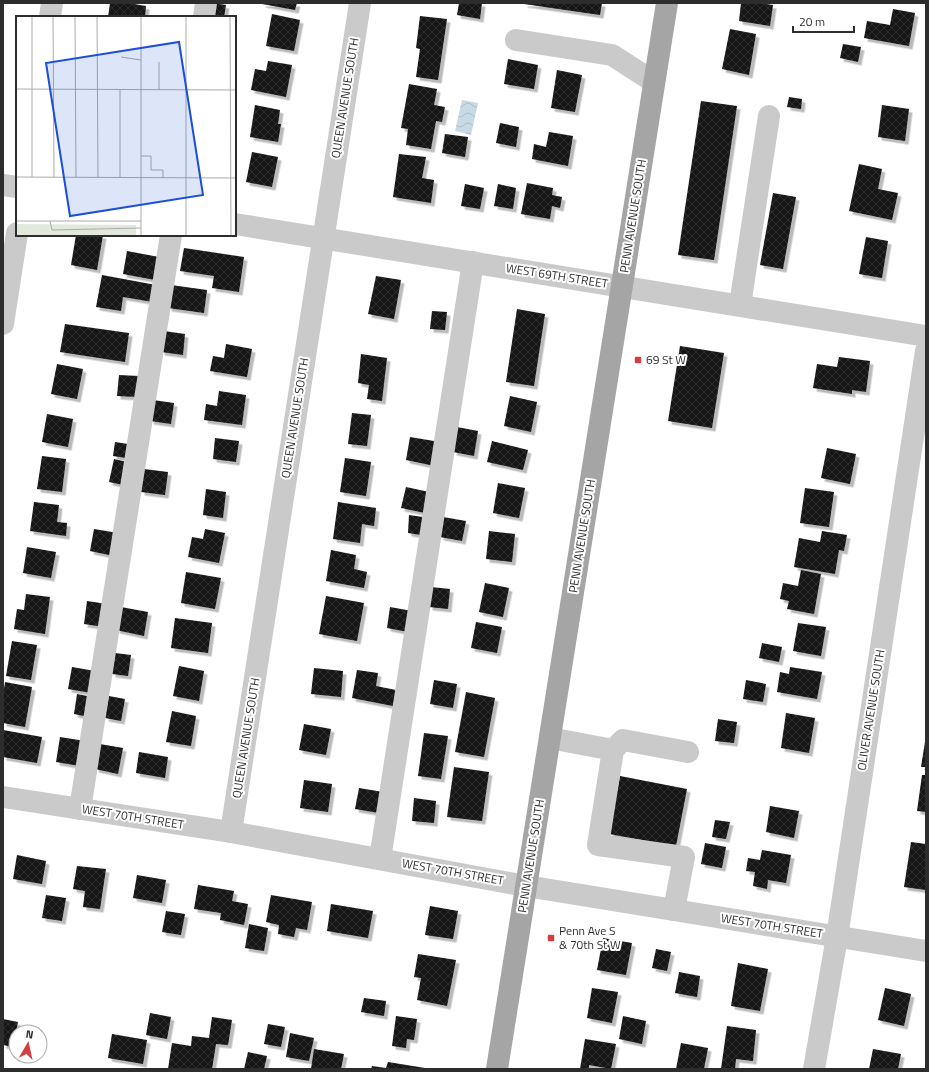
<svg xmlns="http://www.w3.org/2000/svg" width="929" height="1072" font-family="'Titillium Web',sans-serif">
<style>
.water{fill:url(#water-waves)}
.building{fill:url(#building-cross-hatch);filter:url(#shadow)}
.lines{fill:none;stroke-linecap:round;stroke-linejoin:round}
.minor{stroke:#cacaca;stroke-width:22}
.major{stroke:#a5a5a5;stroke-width:22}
.poi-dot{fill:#d24043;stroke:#fff;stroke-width:1.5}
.labels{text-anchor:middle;stroke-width:4;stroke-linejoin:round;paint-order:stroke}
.street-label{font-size:12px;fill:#2d2d2d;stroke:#fff}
.poi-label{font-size:12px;fill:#2d2d2d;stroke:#fff;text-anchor:start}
.inset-road{fill:none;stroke:#ababab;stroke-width:1}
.view{fill:#1d4ed8;fill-opacity:0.15;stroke:#1d4ed8;stroke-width:2}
.inset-edge{fill:none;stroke:#2d2d2d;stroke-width:2}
</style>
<defs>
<pattern id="water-waves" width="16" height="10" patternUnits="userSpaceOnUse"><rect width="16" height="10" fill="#c9dae7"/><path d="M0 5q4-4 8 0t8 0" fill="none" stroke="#adbbc6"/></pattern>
<pattern id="building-cross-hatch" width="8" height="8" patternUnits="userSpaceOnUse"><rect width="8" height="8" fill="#141414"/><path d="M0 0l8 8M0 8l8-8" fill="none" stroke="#2e2e2e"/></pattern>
<filter id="shadow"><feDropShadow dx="3.5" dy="3.5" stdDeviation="0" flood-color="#0004"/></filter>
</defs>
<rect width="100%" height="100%" fill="#fff"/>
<polygon class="water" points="462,100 478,103 471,135 455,131"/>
<g class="building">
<polygon points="110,3 134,3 134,4 146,6 145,17 108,17"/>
<polygon points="213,3 226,5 224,17 211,17"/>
<polygon points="262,3 297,3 295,10 262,4"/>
<polygon points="459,3 482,3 480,19 457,15"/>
<polygon points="524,3 602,3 600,15 524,4"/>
<polygon points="741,3 759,3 773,5 770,26 739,21"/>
<polygon points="893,9 915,13 909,46 864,38 867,21 890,25"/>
<polygon points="272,14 300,20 294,51 266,46"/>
<polygon points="420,16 447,19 438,80 416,77 420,49 416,48"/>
<polygon points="730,29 756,34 749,75 722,69"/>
<polygon points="843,44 861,47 858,62 840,58"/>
<polygon points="508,59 538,65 534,89 504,84"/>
<polygon points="268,61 292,65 286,97 251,90 255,69 266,71"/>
<polygon points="557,70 582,75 575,112 551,108"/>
<polygon points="409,84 437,89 434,105 445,107 442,122 436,121 431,149 406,145 408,129 401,128"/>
<polygon points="789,97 802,99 801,109 787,107"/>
<polygon points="701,101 737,106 714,260 678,255"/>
<polygon points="255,105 280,110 278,124 281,124 278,142 250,137"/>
<polygon points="882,105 909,109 905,141 878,137"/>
<polygon points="500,123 519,127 516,147 496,143"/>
<polygon points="549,132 573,136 568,166 532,159 534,144 546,147"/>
<polygon points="445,134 468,137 465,157 442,153"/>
<polygon points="252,152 278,157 272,187 246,182"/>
<polygon points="399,154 426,157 422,178 434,180 431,203 393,197"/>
<polygon points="859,164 882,169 878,189 898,193 892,220 849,211"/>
<polygon points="527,183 553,188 552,195 562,197 560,208 552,206 550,219 521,214"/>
<polygon points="465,184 484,188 480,209 461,206"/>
<polygon points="498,184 516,188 513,209 494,206"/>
<polygon points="773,193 796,197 783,269 760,265"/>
<polygon points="76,235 103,235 97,270 71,265"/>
<polygon points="866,237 888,241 882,278 859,274"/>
<polygon points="184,248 244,257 239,292 212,288 214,276 180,271"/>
<polygon points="127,251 159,257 155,280 123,274"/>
<polygon points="102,275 156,285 153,302 123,297 121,311 96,307"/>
<polygon points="376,276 401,280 394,319 368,314"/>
<polygon points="171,285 207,290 204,313 168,308"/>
<polygon points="517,309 545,314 534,386 506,382"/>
<polygon points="432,311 447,312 445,330 430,329"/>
<polygon points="65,324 129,333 125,362 60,352"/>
<polygon points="164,331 185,334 183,355 161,352"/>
<polygon points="226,344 252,349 247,377 210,371 213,356 224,358"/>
<polygon points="680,346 724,353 712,428 668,421"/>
<polygon points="361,354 387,358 382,401 367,399 369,385 358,383"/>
<polygon points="839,357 870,361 866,392 852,390 852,394 813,388 817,364 837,367"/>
<polygon points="57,364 83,369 77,399 51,394"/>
<polygon points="119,375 139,376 137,397 117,396"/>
<polygon points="219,391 246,395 242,425 204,420 206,404 217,406"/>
<polygon points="510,396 537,402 531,432 504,426"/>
<polygon points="153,400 174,403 171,424 150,421"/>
<polygon points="352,413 371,415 367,446 348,444"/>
<polygon points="47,414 73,419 68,447 42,442"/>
<polygon points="457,427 478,431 474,456 453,452"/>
<polygon points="410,437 440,442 435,466 406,460"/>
<polygon points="215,438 239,441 236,462 213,459"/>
<polygon points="492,441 528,450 523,470 487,462"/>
<polygon points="115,442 128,444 126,458 113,456"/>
<polygon points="827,448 856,454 850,484 821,478"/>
<polygon points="42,456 66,459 62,492 37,489"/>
<polygon points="345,458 371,462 366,496 340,492"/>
<polygon points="114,459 127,462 123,485 109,482"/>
<polygon points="144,469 168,472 165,495 141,492"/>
<polygon points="498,483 525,488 519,518 493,513"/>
<polygon points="406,487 429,492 425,513 401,508"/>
<polygon points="805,488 834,492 829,527 800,523"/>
<polygon points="206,489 226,492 223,518 203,515"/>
<polygon points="34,502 59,505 57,522 67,523 66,536 30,531"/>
<polygon points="338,502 376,508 374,526 362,524 360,543 333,539"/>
<polygon points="409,515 423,517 421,535 408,533"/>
<polygon points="443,517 466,521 462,541 440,537"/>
<polygon points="94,529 118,533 114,556 90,551"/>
<polygon points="205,529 225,533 219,563 188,557 192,537 203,539"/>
<polygon points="489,531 515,534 512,562 486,559"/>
<polygon points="822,531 847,535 844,551 839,550 835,574 794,567 799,538 820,542"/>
<polygon points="27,547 56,552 51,578 23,573"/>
<polygon points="331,550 356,555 354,569 367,572 364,588 326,581"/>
<polygon points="801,570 821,574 814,614 787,609 789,601 780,599 783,583 798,586"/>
<polygon points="186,572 221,578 215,609 181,603"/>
<polygon points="485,583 509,588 503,617 479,612"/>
<polygon points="431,587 450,589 448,609 429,607"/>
<polygon points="26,594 50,597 45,634 14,629 17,609 24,610"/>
<polygon points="326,596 364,603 357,641 319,634"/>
<polygon points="87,601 107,604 104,627 84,624"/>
<polygon points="121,607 148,612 144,636 116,630"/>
<polygon points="390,607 412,611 408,632 387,628"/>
<polygon points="175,618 212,623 208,653 171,648"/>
<polygon points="476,622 502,627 497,653 471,648"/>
<polygon points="798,623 826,627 821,656 793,651"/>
<polygon points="12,641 37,645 31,680 6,676"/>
<polygon points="762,643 782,647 779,662 759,658"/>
<polygon points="115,653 131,655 128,676 112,674"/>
<polygon points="179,666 204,671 199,701 173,696"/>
<polygon points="72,667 95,671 91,693 68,689"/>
<polygon points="790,667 822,672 817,699 777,692 780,672 789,674"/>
<polygon points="314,668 343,671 341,697 311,694"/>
<polygon points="357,670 378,673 376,686 396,690 393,706 352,698"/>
<polygon points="434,680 457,684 453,708 430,704"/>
<polygon points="746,680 766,684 763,702 743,699"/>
<polygon points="5,682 32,687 25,727 3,723 3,697"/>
<polygon points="466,692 495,698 484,757 455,752"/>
<polygon points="77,694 92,697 89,717 74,714"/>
<polygon points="109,696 125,699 121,721 105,718"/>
<polygon points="172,711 196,716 191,746 166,742"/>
<polygon points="786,713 815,718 809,753 781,748"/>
<polygon points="718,719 737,722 734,743 715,741"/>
<polygon points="304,724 331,729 326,755 299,750"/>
<polygon points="3,730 42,737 37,763 3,757"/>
<polygon points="424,733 448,736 441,779 418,776"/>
<polygon points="60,737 85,741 80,766 56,762"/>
<polygon points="925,742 926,742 926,767 921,767"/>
<polygon points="100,744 123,748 118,774 95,769"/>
<polygon points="139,752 168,757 165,778 136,773"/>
<polygon points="454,767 489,772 482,821 447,817"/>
<polygon points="922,775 926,775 926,812 917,811"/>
<polygon points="620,776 687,789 676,846 609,834"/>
<polygon points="304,780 332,784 328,812 300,808"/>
<polygon points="359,788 383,792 379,813 355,809"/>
<polygon points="414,798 436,801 434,823 412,821"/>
<polygon points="770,806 799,811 794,838 766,832"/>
<polygon points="715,820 730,822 726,839 712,837"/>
<polygon points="911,842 926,844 926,890 904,887"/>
<polygon points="705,843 726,847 722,868 701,864"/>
<polygon points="762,850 791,855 786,883 768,880 767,889 753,886 755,872 746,871 748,858 760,860"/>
<polygon points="17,855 46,861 42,884 13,879"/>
<polygon points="77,866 106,869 100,909 83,907 85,891 73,889"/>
<polygon points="137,875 166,880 162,903 133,898"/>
<polygon points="198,885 234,891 232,901 248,904 244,925 220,920 221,913 194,909"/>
<polygon points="46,895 66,898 62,921 42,918"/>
<polygon points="271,895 312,902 307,930 296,928 294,937 278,934 279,925 266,922"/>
<polygon points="331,904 373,911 368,938 327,931"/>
<polygon points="430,906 458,911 453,939 425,935"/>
<polygon points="166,911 185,914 181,935 162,932"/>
<polygon points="249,924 268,928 264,951 245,948"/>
<polygon points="603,938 632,943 626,975 597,970"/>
<polygon points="656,949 671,952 667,971 652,968"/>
<polygon points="418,954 456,960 447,1006 417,1000 421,978 414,977"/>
<polygon points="738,963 768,969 760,1011 731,1006"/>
<polygon points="679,972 700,976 697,997 675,993"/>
<polygon points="592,988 618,992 612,1023 587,1018"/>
<polygon points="885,988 911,994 904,1026 878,1020"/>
<polygon points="364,998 386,1001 384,1016 361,1012"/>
<polygon points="150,1013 171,1017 167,1039 146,1035"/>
<polygon points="396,1016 417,1019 414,1040 407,1039 406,1048 392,1046"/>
<polygon points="623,1016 646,1021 642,1044 619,1039"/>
<polygon points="212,1017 232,1020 228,1045 216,1044 212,1069 168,1069 172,1043 191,1046 192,1036 209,1038"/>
<polygon points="3,1019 18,1022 13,1047 3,1045"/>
<polygon points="268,1024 285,1027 281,1047 264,1044"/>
<polygon points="727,1026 756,1030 753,1061 736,1059 735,1069 721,1069"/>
<polygon points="290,1033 314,1038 309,1061 286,1057"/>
<polygon points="112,1034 147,1040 143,1064 108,1058"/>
<polygon points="585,1039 616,1044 611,1069 589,1065 589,1069 580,1069"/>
<polygon points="681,1043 708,1048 704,1069 676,1069"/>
<polygon points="314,1049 344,1054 341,1069 311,1069"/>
<polygon points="873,1049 901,1054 898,1069 869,1069"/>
<polygon points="248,1052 267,1056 264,1069 244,1069"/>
<polygon points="388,1062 425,1068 425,1069 371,1069 372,1066 386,1068"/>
</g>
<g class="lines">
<g class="minor">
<polyline points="50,17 52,3"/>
<polyline points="204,17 206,3"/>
<polyline points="516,40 612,55 654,82"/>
<polyline points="3,185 17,187"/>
<polyline points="235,224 926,336"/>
<polyline points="740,305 769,116"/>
<polyline points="3,324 17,233"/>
<polyline points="550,738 613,750 598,845 684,857 674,910"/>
<polyline points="613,750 623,740 688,752"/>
<polyline points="3,797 231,832 526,886 926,951"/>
<polyline points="80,809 171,235"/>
<polyline points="231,832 360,3"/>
<polyline points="380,859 473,262"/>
<polyline points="814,1069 837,937 926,351"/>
</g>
<polyline class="major" points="497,1069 667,3"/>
</g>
<g class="poi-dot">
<rect x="634" y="356" width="8" height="8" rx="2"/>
<rect x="547" y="934" width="8" height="8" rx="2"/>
</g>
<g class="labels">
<g class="street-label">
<text transform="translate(345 98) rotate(-81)" y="4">QUEEN AVENUE SOUTH</text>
<text transform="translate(633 216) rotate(-81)" y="4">PENN AVENUE SOUTH</text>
<text transform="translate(557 276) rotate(9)" y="4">WEST 69TH STREET</text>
<text transform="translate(295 418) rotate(-81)" y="4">QUEEN AVENUE SOUTH</text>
<text transform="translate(582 536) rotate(-81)" y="4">PENN AVENUE SOUTH</text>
<text transform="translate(871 710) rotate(-81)" y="4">OLIVER AVENUE SOUTH</text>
<text transform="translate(246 738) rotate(-81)" y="4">QUEEN AVENUE SOUTH</text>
<text transform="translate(133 817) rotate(9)" y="4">WEST 70TH STREET</text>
<text transform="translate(531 856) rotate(-81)" y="4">PENN AVENUE SOUTH</text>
<text transform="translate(453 872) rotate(10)" y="4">WEST 70TH STREET</text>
<text transform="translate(772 926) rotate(9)" y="4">WEST 70TH STREET</text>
</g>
<g class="poi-label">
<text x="646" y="364">69 St W</text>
<text x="559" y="935">Penn Ave S<tspan x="559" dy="14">&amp; 70th St W</tspan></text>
</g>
</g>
<g transform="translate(16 16)">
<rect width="220" height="220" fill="#fff"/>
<path d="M0 208 120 209V220H0Z" fill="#e2e9dc"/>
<path class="inset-road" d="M16 0V161M37 0 38 161M59 0 60 161M81 0 82 161M214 0 215 220M105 41 125 44M143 46V74M0 73 220 74M104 74V161M125 140H135V154H147V162M0 161 220 162M0 205H125M34 205 36 214 125 212M125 220V0M170 220V0"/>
<path class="view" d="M163 26 187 179 54 200 30 47Z"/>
<rect width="220" height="220" class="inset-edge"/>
</g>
<rect width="929" height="1072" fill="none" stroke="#2d2d2d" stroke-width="8"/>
<g transform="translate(28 1044) rotate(9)"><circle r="19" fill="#ffffff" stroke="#ababab"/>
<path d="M0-3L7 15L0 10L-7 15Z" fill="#d24043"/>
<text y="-6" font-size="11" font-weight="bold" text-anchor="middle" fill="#2d2d2d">N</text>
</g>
<path d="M793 26v6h61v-6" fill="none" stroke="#2d2d2d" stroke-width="2"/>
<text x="799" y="26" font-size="12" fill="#2d2d2d" stroke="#ffffff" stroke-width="3" paint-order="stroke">20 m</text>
</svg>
